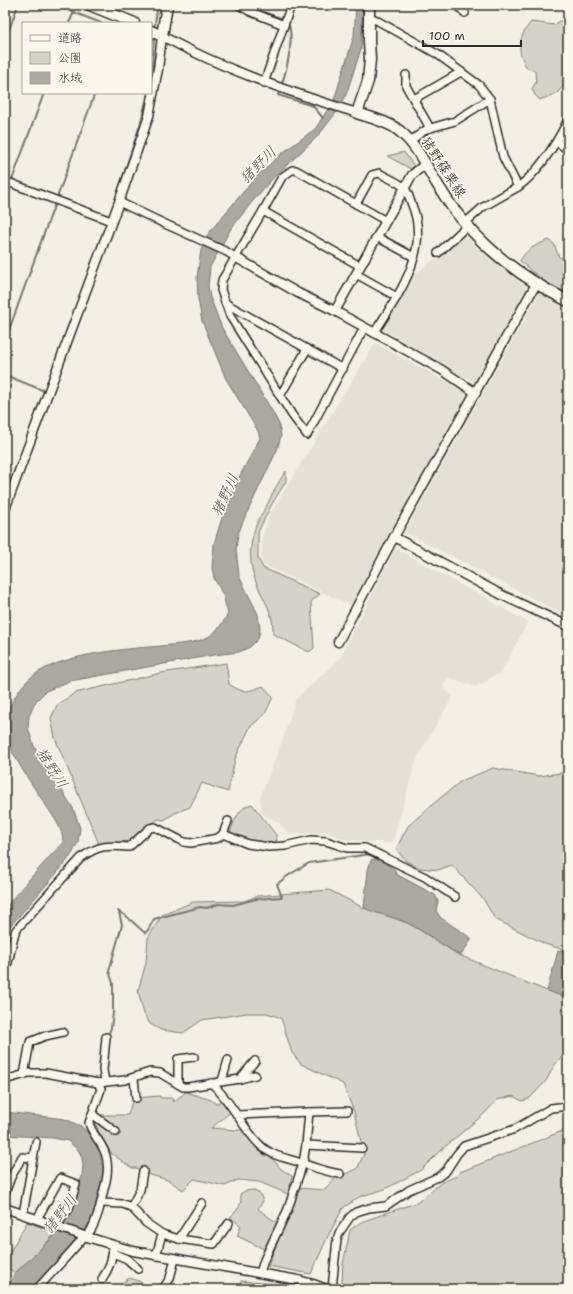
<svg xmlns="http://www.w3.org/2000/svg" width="573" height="1294" font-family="'Shantell Sans','Klee One',sans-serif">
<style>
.built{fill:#e4e0d6}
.green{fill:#d5d2c9;stroke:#807e7a}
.water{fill:#aca9a2;stroke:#787772}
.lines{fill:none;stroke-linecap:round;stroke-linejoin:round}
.stream{stroke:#787772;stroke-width:2}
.minor-casing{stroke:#2b2b2b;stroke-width:10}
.tertiary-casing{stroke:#2b2b2b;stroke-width:11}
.secondary-casing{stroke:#2b2b2b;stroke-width:13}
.minor{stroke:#fbf7ec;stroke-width:7}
.tertiary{stroke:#fbf7ec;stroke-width:8}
.secondary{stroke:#fbf7ec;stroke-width:10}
.labels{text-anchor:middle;stroke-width:3.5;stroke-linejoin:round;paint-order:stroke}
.street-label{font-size:14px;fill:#2b2b2b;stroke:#fbf7ec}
.water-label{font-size:15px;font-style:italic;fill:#585755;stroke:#fbf7ec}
</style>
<rect width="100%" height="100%" fill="#f3efe4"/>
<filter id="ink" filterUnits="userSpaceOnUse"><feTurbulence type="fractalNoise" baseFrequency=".025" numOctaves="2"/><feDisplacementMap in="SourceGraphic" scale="8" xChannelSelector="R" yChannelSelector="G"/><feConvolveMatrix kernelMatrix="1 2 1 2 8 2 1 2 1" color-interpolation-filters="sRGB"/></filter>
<g filter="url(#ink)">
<g class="built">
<polygon points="465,236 528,289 476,384 383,329 415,274"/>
<polygon points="540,291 568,305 568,617 405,532"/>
<polygon points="375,343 468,393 352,606 262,564 262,539 269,516"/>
<polygon points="395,548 528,622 501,672 476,687 448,677 443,688 453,696 417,758 392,843 350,841 327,832 290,834 279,823 262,813 260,798 284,736 296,699 340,658"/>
</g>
<g class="green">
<path d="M559 21H568L567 82 557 93 540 100 535 95 532 89 536 82 535 71 527 68C516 50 518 38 531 22L555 25Z"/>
<polygon points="404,152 414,166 411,169 387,156"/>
<path d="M549 240 554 244 559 257 568 260V291C552 291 532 271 520 261 526 249 536 245 549 240Z"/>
<path d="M286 471V481L272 504 258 532V558L263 568 320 594 311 602 314 648 309 652 273 634C274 611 264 602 256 582 249 566 249 545 255 528 258 519 264 511 268 503 273 492 279 481 286 471Z"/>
<path d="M226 663 229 684C244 694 247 692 263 686L273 697 265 714 250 727 235 759 228 792 202 783 190 807 175 813 164 820 158 819 131 841 99 844 55 738 51 718 57 705 75 693 161 673Z"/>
<polygon points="493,768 539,776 568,772 568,951 545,944 495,919 484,900 452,865 438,870 420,868 406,861 396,849 408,826 432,805 461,781"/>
<path d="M252 804 276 835 277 840 273 843 248 841 230 833C233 822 240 806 252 804Z"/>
<polygon points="329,890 366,909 379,913 410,924 459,955 547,991 562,996 568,995 568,1056 561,1057 554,1066 546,1081 529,1099 522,1101 513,1096 497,1100 484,1114 440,1151 421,1170 385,1189 359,1197 343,1208 328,1236 311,1274 268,1266 299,1188 325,1190 335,1178 357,1169 364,1154 354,1112 343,1084 301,1064 292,1053 281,1018 267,1013 247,1013 202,1020 183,1033 161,1030 150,1024 144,1014 138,991 146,963 148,938 162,915 193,902 244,901 257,896"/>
<polygon points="186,1092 211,1100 216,1104 225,1099 232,1111 211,1128 235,1130 247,1130 269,1150 271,1157 281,1169 292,1176 288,1194 259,1182 238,1180 225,1186 194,1179 183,1190 168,1180 147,1174 145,1169 141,1171 136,1168 132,1168 111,1153 99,1132 94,1121 97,1115 128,1115 133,1098 160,1096 161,1098 172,1098 173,1102"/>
<polygon points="565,1130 568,1131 568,1289 344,1288 342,1281 343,1264 350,1230 361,1222 418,1202 442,1182 457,1176 460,1172"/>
<path d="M253 1190 260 1194 263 1201 258 1209 277 1223 264 1249 237 1236 241 1226 230 1217C238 1210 243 1204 240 1194L245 1191Z"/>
<polygon points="27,1222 56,1233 28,1262 15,1273 5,1266 7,1257"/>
<polygon points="130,1278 139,1281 149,1289 118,1289 123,1282"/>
<polygon points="241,1281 273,1284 288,1289 240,1289"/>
</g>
<g class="water">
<path d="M356 5H363L361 49 346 95 336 113 317 137 273 178 252 202 230 230 210 267 208 286 210 297 222 328 271 409 279 424 281 436 277 450 244 519 238 534 236 549 239 576 258 614 260 629 258 639 250 647 239 652 214 655 70 681 46 691 36 701 29 716 28 728 34 746 73 808 80 828 78 842 72 854 63 866 5 932V909L17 893 63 842C63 829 54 818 47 807 35 789 23 772 13 753 11 748 6 742 5 737 1 719 14 695 26 682 52 654 124 649 161 646 176 644 195 644 208 637 217 632 223 622 228 614L223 595 214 578 212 568 214 544 228 498 260 438 258 431 226 379 202 321 198 299 197 277 201 250 206 237 211 230 256 177 281 154 315 129 334 100 354 36Z"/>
<path d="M379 858 395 870 396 874 435 895 438 901 436 911 441 918 471 938V940L462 954 459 955C440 944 419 927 398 919 392 917 367 911 364 907L368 870 371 860Z"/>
<polygon points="567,950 568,995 562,996 547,991 558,951"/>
<polygon points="5,1112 65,1119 81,1126 94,1139 105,1159 104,1178 96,1214 74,1243 34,1289 7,1289 15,1273 50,1240 65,1222 72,1209 82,1176 83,1165 82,1158 79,1151 68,1141 53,1138 5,1135"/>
</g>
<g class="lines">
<g class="stream">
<polyline points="55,5 101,23"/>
<polyline points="250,5 260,11 284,19"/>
<polyline points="69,23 74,12"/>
<polyline points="154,29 158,5"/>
<polyline points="5,41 18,5"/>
<polyline points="151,79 154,36"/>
<path d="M281 86C286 73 296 33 287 22"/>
<polyline points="280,90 278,95 313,106 323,118"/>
<polyline points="5,199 44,93"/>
<polyline points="110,216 140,125 148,93"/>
<polyline points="5,341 95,93"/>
<polyline points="5,375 42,390 46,389"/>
<polyline points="118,911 126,916 145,933 148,930 154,919 200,907 207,908 218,904 233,905 256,899 282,897 277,884 289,875 309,863 370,854 378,860"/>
<polyline points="108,1036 111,1028 113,1013 113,983 109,971 122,925 119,912"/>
<polyline points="107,1075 107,1060"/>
</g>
<defs>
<g id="minor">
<polyline points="239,5 249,11 284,25"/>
<polyline points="457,5 465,13"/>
<polyline points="369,16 437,54 479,85 490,99 503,157 518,187 483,207 465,223"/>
<polyline points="406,75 406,86 430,128"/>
<polyline points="264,83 291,5"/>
<polyline points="414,99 461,72"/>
<polyline points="410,141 427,129 455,121 490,99"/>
<polyline points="557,142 568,150"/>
<polyline points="5,181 111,221"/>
<path d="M518 187C540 171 556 144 568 120"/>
<polyline points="119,202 163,223 227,252 235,257"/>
<path d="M356 204 372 175 379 173C384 176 402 184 405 188 408 192 410 200 412 205 431 251 398 296 374 333"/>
<polyline points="263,211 360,266"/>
<polyline points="377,237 414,257"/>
<polyline points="438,253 467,226"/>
<polyline points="356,274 397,297"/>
<polyline points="225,303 343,369"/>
<polyline points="364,328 307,435 292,415 230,316 221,290 222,280 263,211 282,177 292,170 296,170 386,221"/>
<polyline points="280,396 307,349"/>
<polyline points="223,834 248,844 269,847 285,846 311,840 326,841 347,848 365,848 425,877 455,897"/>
<path d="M5 971C11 957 11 943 16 930L81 858C98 845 108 845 129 847L150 828 155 827 184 842 191 843 218 838 223 834 228 821"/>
<polyline points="24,1075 30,1042 45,1036 63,1032"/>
<polyline points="134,1078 136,1098"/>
<polyline points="240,1079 255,1061"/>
<polyline points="5,1080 29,1073 46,1073 98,1083 125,1080 150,1072 160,1073 178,1084 183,1087 188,1087 240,1079 255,1075"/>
<polyline points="222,1081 228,1060"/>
<polyline points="105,1082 103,1070 106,1037"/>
<path d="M211 1083C231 1100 241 1126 259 1144 271 1157 289 1158 304 1164 316 1168 327 1172 340 1174"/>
<polyline points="178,1084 178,1059 194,1057"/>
<polyline points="309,1112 347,1111"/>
<polyline points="92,1114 116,1132"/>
<polyline points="237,1115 309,1112 306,1145 303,1163 288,1209 264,1260 260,1273"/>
<polyline points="306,1145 362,1148"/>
<polyline points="5,1193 11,1177 22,1157 33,1158"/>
<polyline points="102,1203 123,1204 131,1207 146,1223 162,1234 179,1239 214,1244 229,1223"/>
<polyline points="131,1207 140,1190 143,1171"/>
<polyline points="23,1214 36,1142"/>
<polyline points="37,1219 60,1178 76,1184 69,1209 56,1226"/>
<polyline points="179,1239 202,1203"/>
<polyline points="113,1253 127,1259 138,1269"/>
<polyline points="156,1256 162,1234"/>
<path d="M102 1279C110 1267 112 1260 113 1246"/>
<path d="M37 1289C52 1272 68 1256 82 1239 85 1236 89 1234 91 1230 98 1218 101 1203 104 1189 107 1179 109 1167 106 1156 103 1143 92 1135 89 1123L101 1089 98 1083"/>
<polyline points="163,1289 170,1278 175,1259"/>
<polyline points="332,1289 337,1239 339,1233 350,1217 356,1212 369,1208 386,1206 409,1190 438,1177 446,1171 457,1154 464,1146 515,1129 551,1108 568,1106"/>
</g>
<g id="tertiary">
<polyline points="235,257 298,293 335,311 442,370 476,393"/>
<polyline points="335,311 412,175 425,164"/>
<path d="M5 509 119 202 149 116 158 69 162 36C225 70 289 92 357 113"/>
<polyline points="394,537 502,595 568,626"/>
<polyline points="338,642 394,537 536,284"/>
<polyline points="5,1208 84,1236 133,1251 298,1280 313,1284 326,1289"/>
</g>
<g id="secondary">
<polyline points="90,5 134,23"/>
<path d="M369 5V42L370 59 368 81 357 113C369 117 382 120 394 127 417 142 426 168 441 190 448 202 457 214 466 224 494 257 530 282 568 301"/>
<polyline points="151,31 162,36 167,5"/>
</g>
</defs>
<use href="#minor" class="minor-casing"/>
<use href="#tertiary" class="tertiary-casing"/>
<use href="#secondary" class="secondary-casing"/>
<use href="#minor" class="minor"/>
<use href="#tertiary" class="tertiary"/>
<use href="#secondary" class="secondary"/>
</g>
</g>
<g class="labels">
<g class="street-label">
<text transform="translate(444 167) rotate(57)" y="5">猪野篠栗線</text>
</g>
<g class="water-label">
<text transform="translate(258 165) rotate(-45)" y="5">猪野川</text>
<text transform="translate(225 495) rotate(-65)" y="5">猪野川</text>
<text transform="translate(52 768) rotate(58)" y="5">猪野川</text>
<text transform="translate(60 1214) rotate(-52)" y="5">猪野川</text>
</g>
</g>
<rect width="573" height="1294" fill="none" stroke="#fbf7ec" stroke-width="20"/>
<rect x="10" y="10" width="553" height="1274" fill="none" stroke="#2b2b2b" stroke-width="1.5" filter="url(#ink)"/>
<rect x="22" y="22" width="130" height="72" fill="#fbf7ec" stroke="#a8a59f"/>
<rect x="30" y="35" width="20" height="6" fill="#fbf7ec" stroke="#a8a59f"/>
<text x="58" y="42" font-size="12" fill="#2b2b2b">道路</text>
<rect x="30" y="52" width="20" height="12" fill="#d5d2c9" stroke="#a8a59f"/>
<text x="58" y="62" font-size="12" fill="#2b2b2b">公園</text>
<rect x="30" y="72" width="20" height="12" fill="#aca9a2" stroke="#a8a59f"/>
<text x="58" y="82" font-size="12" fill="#2b2b2b">水域</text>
<path d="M423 40v6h98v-6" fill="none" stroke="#2b2b2b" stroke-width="2"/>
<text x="429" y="40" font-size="12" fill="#2b2b2b" stroke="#fbf7ec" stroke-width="3" paint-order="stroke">100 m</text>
</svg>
